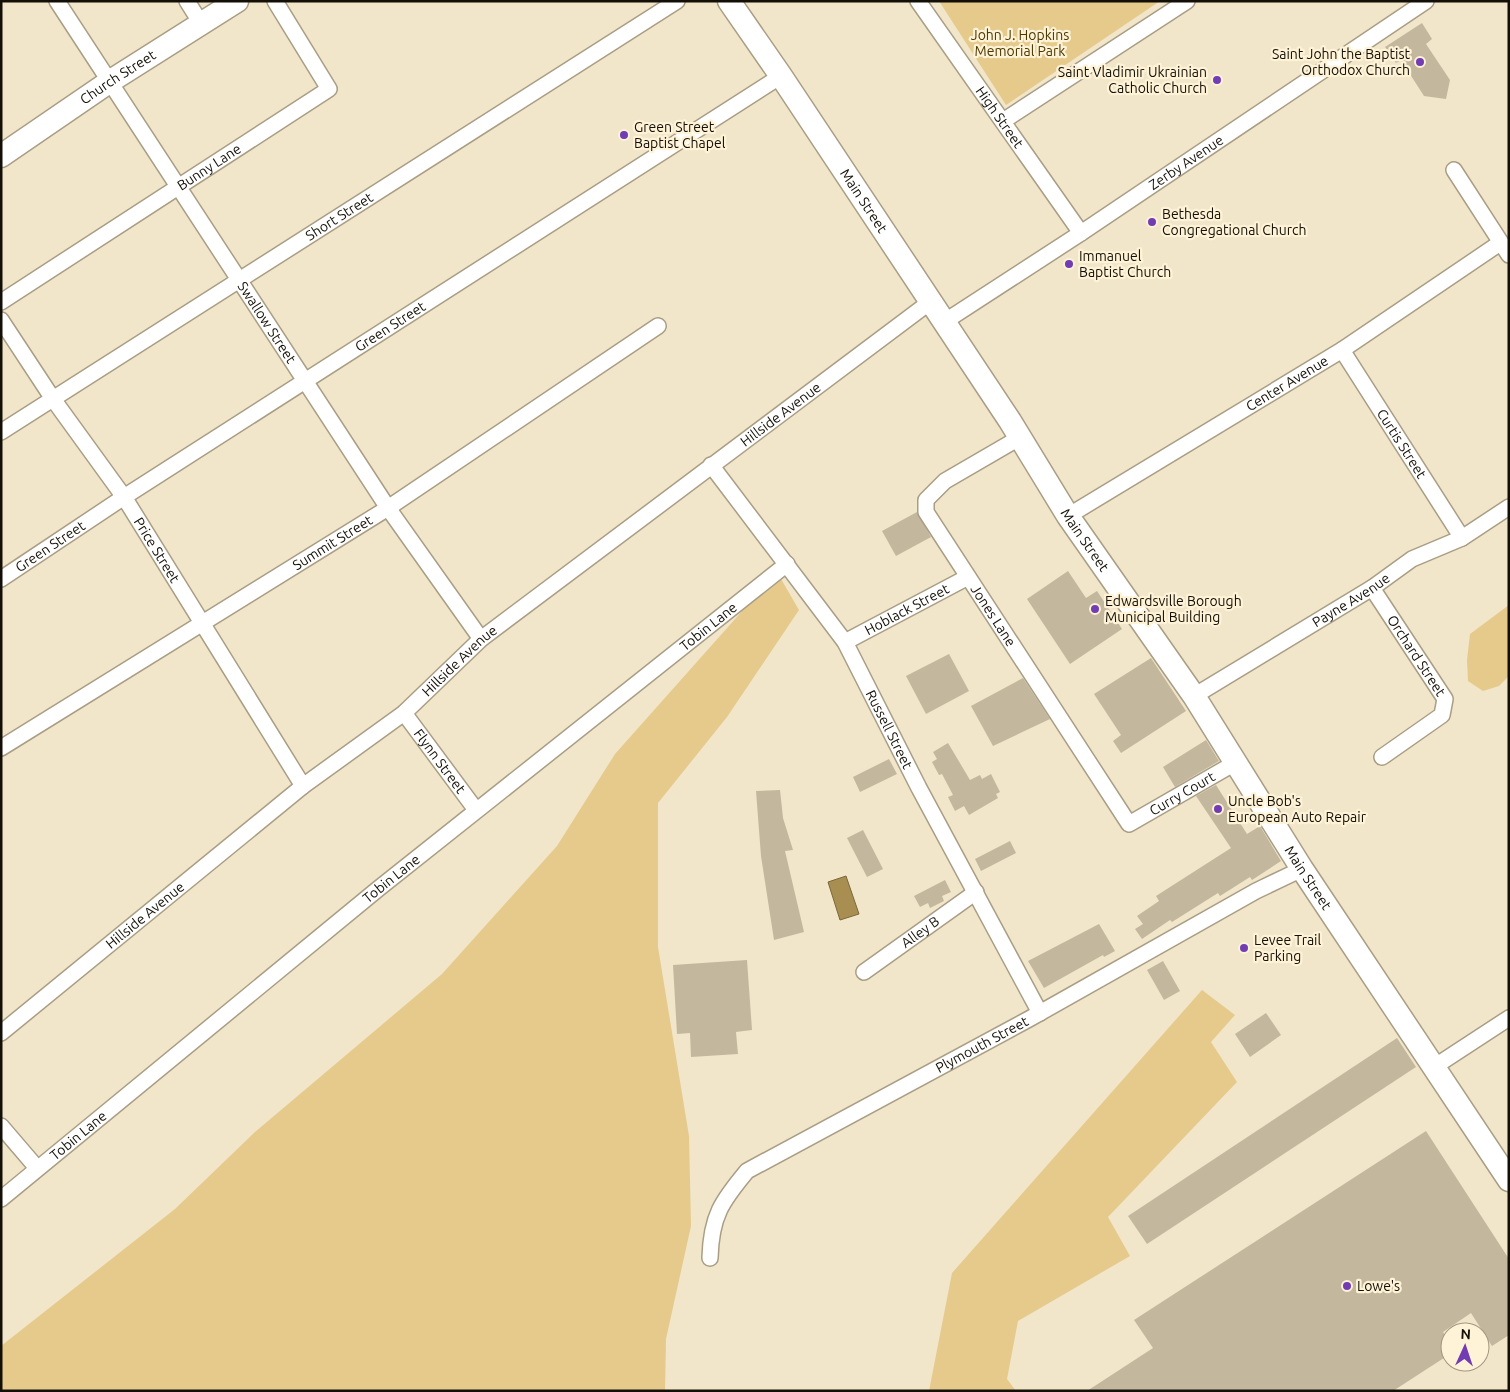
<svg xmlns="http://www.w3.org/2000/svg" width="1510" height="1392" font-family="Ubuntu,sans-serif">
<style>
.green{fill:#e5ca8b}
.water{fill:#a88e50;stroke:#7b683a}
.building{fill:#c3b79d}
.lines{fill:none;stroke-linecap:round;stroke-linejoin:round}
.street-casing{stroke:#a99e85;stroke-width:18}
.secondary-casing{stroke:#a99e85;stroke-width:25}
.street{stroke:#fff;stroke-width:15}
.secondary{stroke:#fff;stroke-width:22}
.poi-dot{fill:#723cb2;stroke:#fff3d7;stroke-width:2}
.labels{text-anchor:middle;stroke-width:4.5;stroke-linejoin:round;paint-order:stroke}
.park-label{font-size:14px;fill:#4b3903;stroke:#fff3d7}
.poi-label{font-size:14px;fill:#130f06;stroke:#fff3d7;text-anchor:start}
.street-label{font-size:14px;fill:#130f06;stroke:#fff3d7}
</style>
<rect width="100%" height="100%" fill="#f1e6ca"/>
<g class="green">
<polygon points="939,1 1160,1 1006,105"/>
<polygon points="777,572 799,610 727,717 658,803 658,947 689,1136 691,1226 666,1339 665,1391 1,1391 1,1346 175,1209 255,1132 442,974 557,846 615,754"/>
<polygon points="1509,605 1509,676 1499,686 1483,691 1468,681 1467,660 1470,634"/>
<polygon points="1202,990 1235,1015 1211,1042 1237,1082 1108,1217 1130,1256 1018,1321 1007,1379 1016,1391 929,1391 952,1273"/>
</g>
<polygon class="water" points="846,876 859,914 840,920 828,882"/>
<g class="building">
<polygon points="1422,23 1432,39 1426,44 1450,80 1446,99 1424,96 1401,60 1396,63 1385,47"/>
<polygon points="917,512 931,537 896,556 882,531"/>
<polygon points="1068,571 1086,598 1097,591 1122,629 1070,664 1027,599"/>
<polygon points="949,654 969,691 926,714 906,676"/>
<polygon points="1151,658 1186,711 1121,753 1113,741 1121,735 1094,694"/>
<polygon points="1023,678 1050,719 993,746 971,706"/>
<polygon points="1206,740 1219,761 1175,787 1163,767"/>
<polygon points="948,743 970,780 980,775 982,779 991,774 1000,792 996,794 998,798 969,815 964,806 955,811 948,797 953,795 942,774 939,775 932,762 937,759 933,752"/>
<polygon points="889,759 897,774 860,792 853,777"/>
<polygon points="1216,785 1247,834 1260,826 1281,861 1252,880 1250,877 1220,896 1218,893 1172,922 1170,920 1142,939 1135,929 1143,924 1137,916 1159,901 1156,896 1231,848 1196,796"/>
<polygon points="780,790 783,818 793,850 785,851 804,932 774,940 761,856 756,791"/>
<polygon points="863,830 883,869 867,877 847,838"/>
<polygon points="1010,841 1016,853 981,871 975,859"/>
<polygon points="945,880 951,892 942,896 944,901 930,908 928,903 920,907 914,896"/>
<polygon points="1099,924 1115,951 1104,957 1103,955 1044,988 1028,961"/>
<polygon points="747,960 752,1030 736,1032 738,1054 691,1057 690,1033 677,1034 673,965"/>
<polygon points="1163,961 1180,991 1164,1000 1147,970"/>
<polygon points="1266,1013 1281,1035 1250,1057 1235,1034"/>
<polygon points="1397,1038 1416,1067 1147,1244 1128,1216"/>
<polygon points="1426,1131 1509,1259 1509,1335 1492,1346 1471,1313 1443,1332 1450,1343 1450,1354 1393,1391 1087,1391 1153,1348 1134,1320"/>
</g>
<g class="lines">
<defs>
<g id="street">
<path id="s1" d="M57 1 388 508 481 639"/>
<polyline points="187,1 202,25"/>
<path id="s2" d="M918 1 1081 233"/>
<polyline points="1003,121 1187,1"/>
<polyline points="1454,170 1509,255"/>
<path id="s3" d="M1 302 329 89 275 1"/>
<path id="s4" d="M1 320 53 399 124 497 303 786"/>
<path id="s5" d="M944 322 1081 233 1426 1"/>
<path id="s6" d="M1342 350 1462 538"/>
<path id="s7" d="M1 432 677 1"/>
<path id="s8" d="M1019 438 945 481 926 500V512L1129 824 1235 763"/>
<path id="s9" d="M711 465 845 642 919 788 1040 1013"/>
<path id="s10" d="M1068 516 1342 350 1500 243"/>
<path id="s11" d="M1 579 124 497 781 76"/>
<path id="s12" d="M1372 588 1445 699 1442 715 1382 757"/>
<path id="s13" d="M845 642 968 577"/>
<path id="s14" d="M1194 696 1372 588 1412 559 1462 538 1509 507"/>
<path id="s15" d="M404 713 476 810"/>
<path id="s16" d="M1 748 388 508 658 326"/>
<path id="s17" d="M864 972 976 892"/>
<path id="s18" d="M1 1033 303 786 404 713 481 639 930 302"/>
<polyline points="1434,1067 1509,1018"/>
<polyline points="1,1126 37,1168"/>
<path id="s19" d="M1 1199 378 889 787 564"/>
<path id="s20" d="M710 1258C711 1216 722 1201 747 1171L1029 1019 1256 891 1302 869"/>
</g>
<g id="secondary">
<path id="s21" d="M729 1 781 76 1010 421 1068 516 1194 696 1302 869 1509 1180"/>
<path id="s22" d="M1 156 109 82 237 1"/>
</g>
</defs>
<use href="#street" class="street-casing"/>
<use href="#secondary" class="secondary-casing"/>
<use href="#street" class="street"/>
<use href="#secondary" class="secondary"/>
</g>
<g class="poi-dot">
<circle cx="1420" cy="62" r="5"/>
<circle cx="1217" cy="80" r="5"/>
<circle cx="624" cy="135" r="5"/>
<circle cx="1152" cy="222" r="5"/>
<circle cx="1069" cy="264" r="5"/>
<circle cx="1095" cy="609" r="5"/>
<circle cx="1218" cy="809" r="5"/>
<circle cx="1244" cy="948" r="5"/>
<circle cx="1347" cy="1286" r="5"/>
</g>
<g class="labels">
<g class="park-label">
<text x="1020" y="40">John J. Hopkins<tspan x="1020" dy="16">Memorial Park</tspan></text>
</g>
<g class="poi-label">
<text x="1410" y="59" text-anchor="end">Saint John the Baptist<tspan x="1410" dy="16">Orthodox Church</tspan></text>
<text x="1207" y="77" text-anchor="end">Saint Vladimir Ukrainian<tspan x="1207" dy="16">Catholic Church</tspan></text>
<text x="634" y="132">Green Street<tspan x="634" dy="16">Baptist Chapel</tspan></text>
<text x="1162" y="219">Bethesda<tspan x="1162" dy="16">Congregational Church</tspan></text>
<text x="1079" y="261">Immanuel<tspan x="1079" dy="16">Baptist Church</tspan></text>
<text x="1105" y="606">Edwardsville Borough<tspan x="1105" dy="16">Municipal Building</tspan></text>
<text x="1228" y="806">Uncle Bob's<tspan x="1228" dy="16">European Auto Repair</tspan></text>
<text x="1254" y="945">Levee Trail<tspan x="1254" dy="16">Parking</tspan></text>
<text x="1357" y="1291">Lowe's</text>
</g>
<g class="street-label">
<text dy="5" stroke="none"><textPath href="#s22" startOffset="141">Church Street</textPath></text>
<text dy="5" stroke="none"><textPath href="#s2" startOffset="142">High Street</textPath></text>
<text dy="5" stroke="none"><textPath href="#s5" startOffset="290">Zerby Avenue</textPath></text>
<text dy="5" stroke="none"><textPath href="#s3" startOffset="248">Bunny Lane</textPath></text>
<text dy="5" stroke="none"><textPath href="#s21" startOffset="241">Main Street</textPath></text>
<text dy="5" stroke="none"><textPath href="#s7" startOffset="401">Short Street</textPath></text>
<text dy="5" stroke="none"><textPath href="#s1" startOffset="384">Swallow Street</textPath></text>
<text dy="5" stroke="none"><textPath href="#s11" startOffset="464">Green Street</textPath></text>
<text dy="5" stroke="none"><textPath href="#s10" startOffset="256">Center Avenue</textPath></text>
<text dy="5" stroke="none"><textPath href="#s18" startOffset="996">Hillside Avenue</textPath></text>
<text dy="5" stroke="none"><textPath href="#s6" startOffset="111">Curtis Street</textPath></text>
<text dy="5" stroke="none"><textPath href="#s21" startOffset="646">Main Street</textPath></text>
<text dy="5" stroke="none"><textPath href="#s16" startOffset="390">Summit Street</textPath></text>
<text dy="5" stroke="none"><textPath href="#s11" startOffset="59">Green Street</textPath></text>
<text dy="5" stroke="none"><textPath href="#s4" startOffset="278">Price Street</textPath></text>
<text dy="5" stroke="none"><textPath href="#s14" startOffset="184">Payne Avenue</textPath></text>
<text dy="5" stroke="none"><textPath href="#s13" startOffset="70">Hoblack Street</textPath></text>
<text dy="5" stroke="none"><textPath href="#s8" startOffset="248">Jones Lane</textPath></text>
<text dy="5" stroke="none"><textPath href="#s19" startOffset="910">Tobin Lane</textPath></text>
<text dy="5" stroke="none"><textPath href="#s12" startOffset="81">Orchard Street</textPath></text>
<text dy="5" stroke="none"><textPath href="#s18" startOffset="591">Hillside Avenue</textPath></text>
<text dy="5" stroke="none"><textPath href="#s9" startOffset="320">Russell Street</textPath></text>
<text dy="5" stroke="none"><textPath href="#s15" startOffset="60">Flynn Street</textPath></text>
<text dy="5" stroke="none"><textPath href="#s8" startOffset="558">Curry Court</textPath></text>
<text dy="5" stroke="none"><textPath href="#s19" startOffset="505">Tobin Lane</textPath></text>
<text dy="5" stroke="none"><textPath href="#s21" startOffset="1051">Main Street</textPath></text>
<text dy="5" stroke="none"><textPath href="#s18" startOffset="186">Hillside Avenue</textPath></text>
<text dy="5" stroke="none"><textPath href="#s17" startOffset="69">Alley B</textPath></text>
<text dy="5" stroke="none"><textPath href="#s20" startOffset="364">Plymouth Street</textPath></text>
<text dy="5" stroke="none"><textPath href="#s19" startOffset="100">Tobin Lane</textPath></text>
</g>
</g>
<rect width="1510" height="1392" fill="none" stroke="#130f06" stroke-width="5"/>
<g transform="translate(1465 1347) rotate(3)"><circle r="24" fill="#fff3d7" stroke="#a19883"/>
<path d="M0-4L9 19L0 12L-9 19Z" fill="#723cb2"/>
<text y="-8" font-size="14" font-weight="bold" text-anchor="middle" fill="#130f06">N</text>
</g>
</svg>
